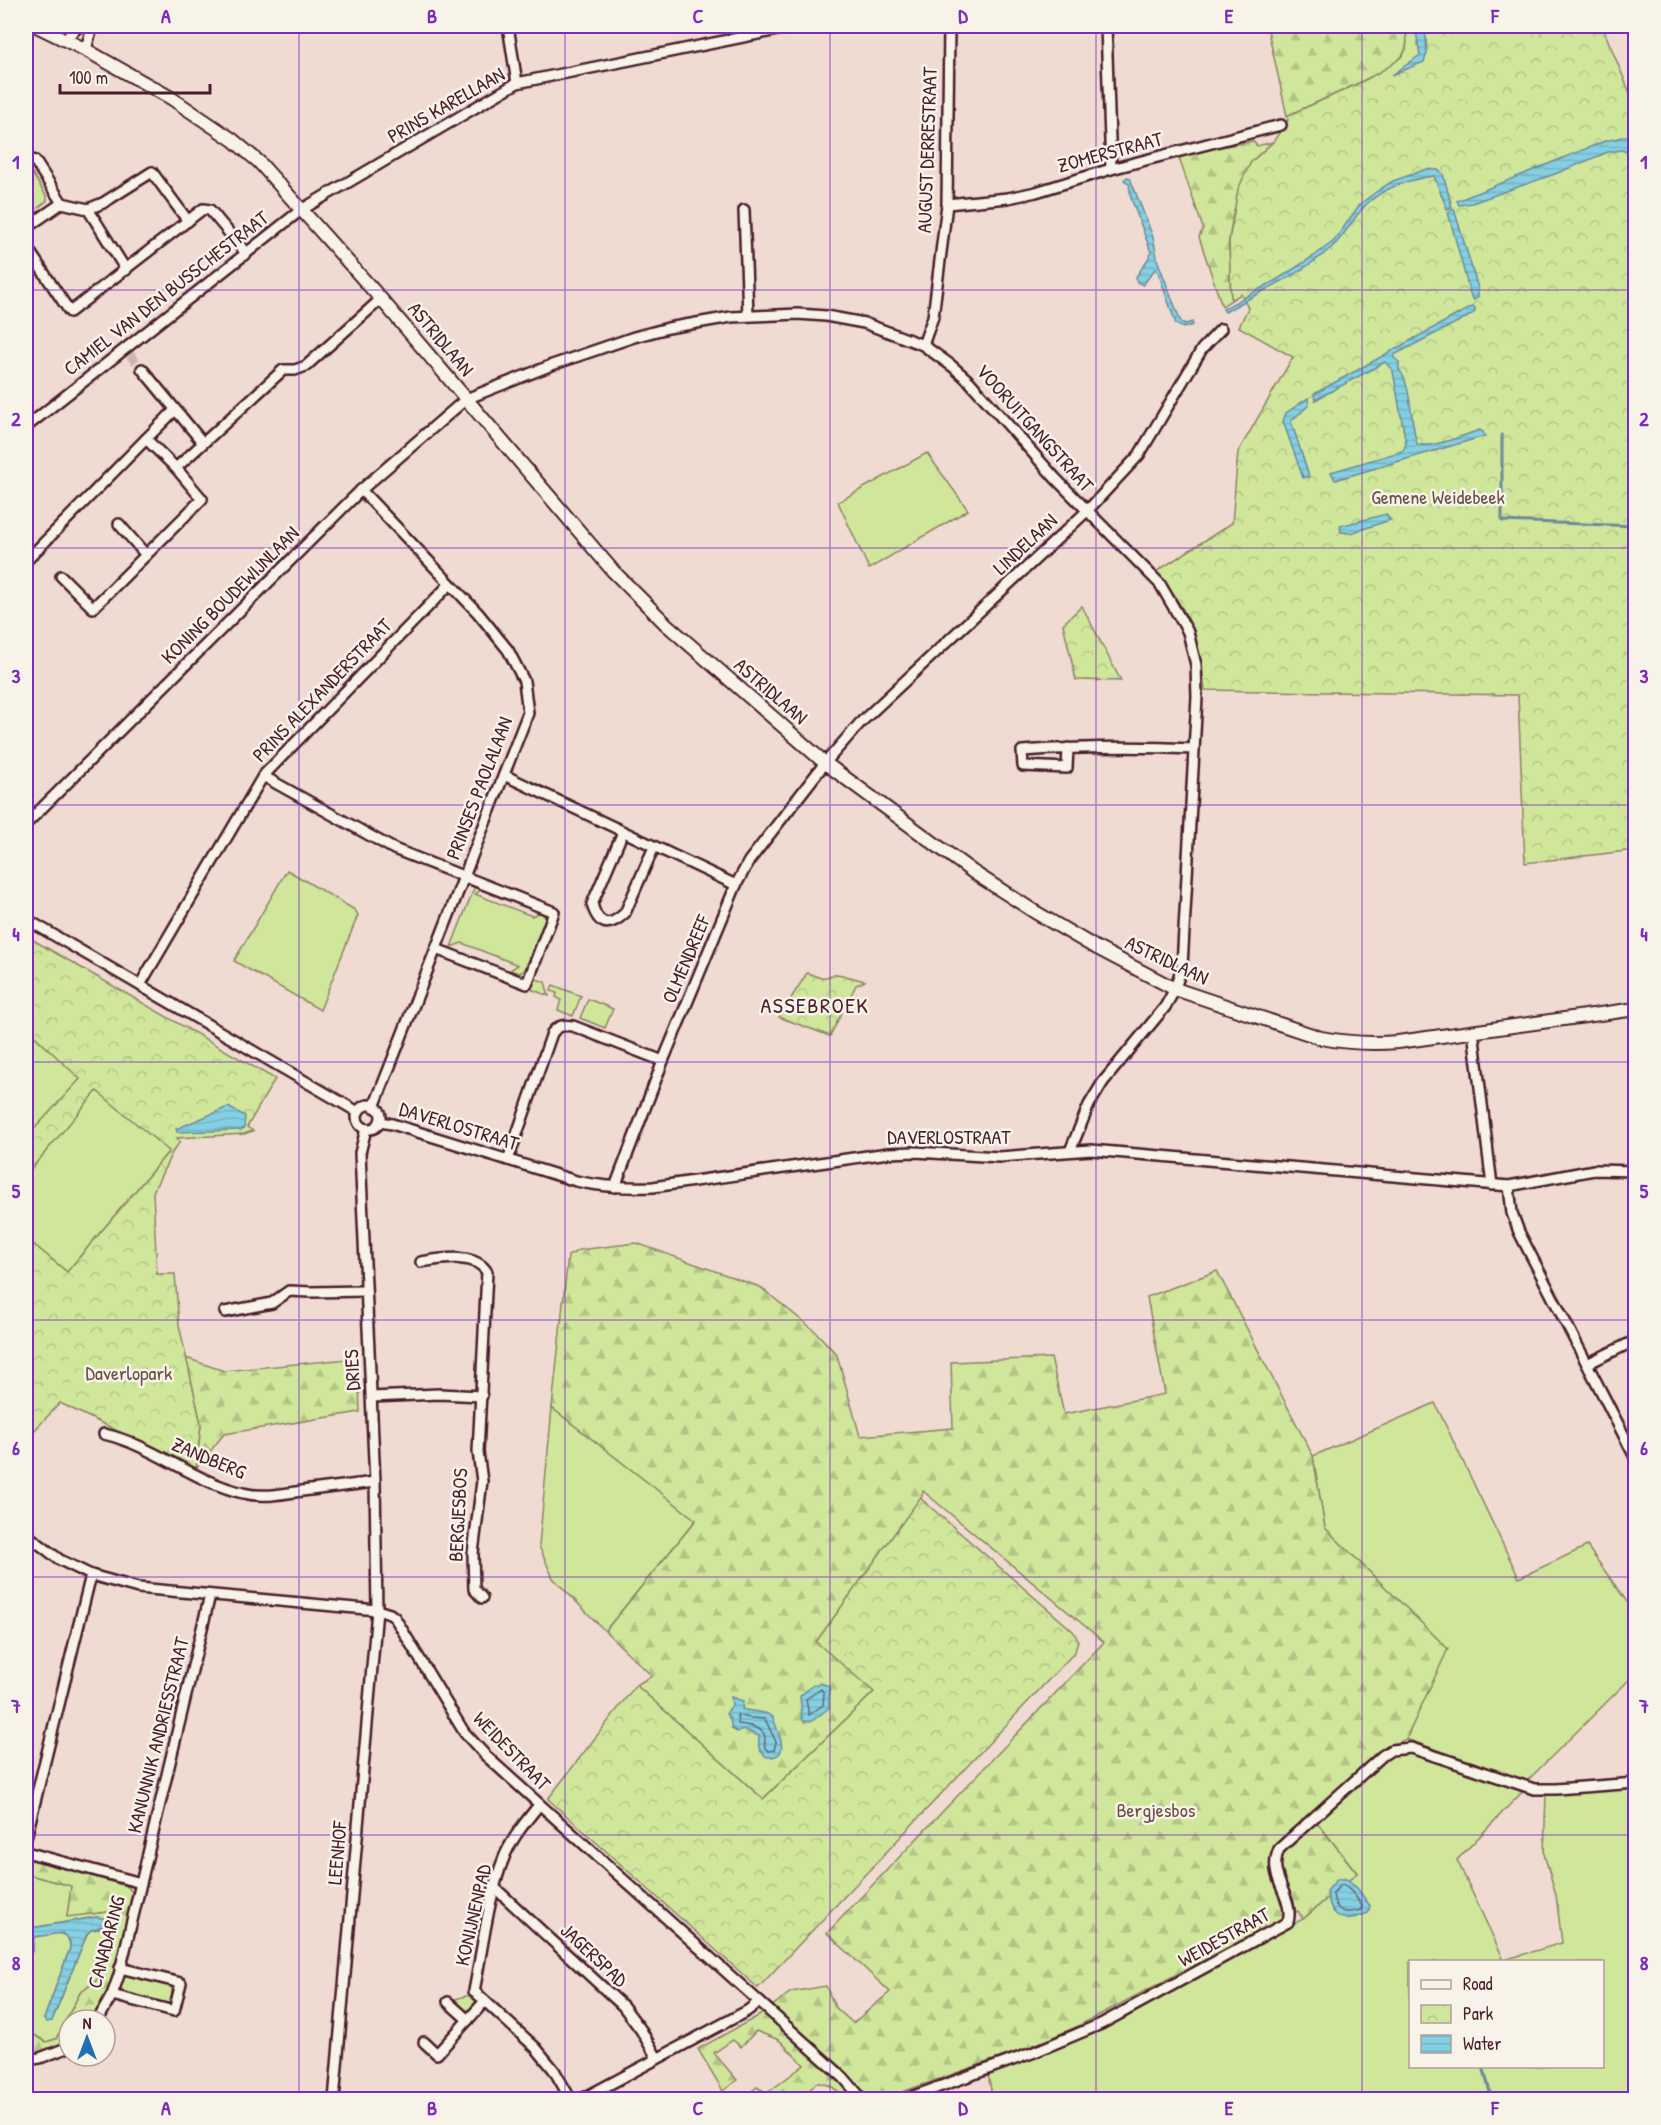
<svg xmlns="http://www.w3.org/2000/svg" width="1661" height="2125" font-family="'Patrick Hand',sans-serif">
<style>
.green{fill:#cfe69b;stroke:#8c8263;stroke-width:1.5;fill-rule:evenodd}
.forest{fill:url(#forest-firs);stroke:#8c8263;stroke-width:1.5}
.park{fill:url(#park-crowns);stroke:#8c8263;stroke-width:1.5}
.water{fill:url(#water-rules);stroke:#6d8999;stroke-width:1.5}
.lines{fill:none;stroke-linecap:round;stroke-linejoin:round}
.shore{stroke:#616675;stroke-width:1.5}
.stream{stroke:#6d8999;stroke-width:3}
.street-tunnel{stroke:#ceb5b1;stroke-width:9;stroke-dasharray:9 4.5;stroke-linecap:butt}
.street-casing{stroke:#4a1f2b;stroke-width:14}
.secondary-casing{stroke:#4a1f2b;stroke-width:16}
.street{stroke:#f7f3e8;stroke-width:9}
.secondary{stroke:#f7f3e8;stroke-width:12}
.grid{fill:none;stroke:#7b2cbf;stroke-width:1.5;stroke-opacity:0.55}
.labels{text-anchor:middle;stroke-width:5;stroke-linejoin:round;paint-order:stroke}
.street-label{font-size:20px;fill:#4a1f2b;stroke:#f7f3e8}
.park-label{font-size:20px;fill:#6b5147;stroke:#f7f3e8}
.quarter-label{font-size:22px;letter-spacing:1.5px;fill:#4a1f2b;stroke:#f7f3e8}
.neatline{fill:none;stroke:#7b2cbf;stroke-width:2}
.grid-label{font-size:20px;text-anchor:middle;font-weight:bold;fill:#7b2cbf}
</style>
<defs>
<pattern id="forest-firs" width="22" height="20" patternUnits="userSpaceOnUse" patternTransform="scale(1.5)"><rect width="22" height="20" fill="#cfe69b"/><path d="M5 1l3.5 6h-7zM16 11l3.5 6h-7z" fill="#b3c586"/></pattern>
<pattern id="park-crowns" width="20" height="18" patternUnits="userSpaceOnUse" patternTransform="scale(1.5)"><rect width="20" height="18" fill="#cfe69b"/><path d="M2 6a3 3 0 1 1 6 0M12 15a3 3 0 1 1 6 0" fill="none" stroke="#b3c586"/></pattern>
<pattern id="water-rules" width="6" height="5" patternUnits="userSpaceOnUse" patternTransform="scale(1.5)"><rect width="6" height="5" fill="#84d0e3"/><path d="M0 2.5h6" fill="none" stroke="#74b2c3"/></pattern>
</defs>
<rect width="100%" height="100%" fill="#efdbd2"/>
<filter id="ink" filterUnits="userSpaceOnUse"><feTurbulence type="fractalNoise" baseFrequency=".0167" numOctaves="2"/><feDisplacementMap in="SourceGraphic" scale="12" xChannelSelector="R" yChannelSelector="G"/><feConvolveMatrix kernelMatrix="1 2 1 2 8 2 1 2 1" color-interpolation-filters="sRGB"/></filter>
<g filter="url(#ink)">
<g class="green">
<polygon points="32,173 47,197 47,201 26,217 26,195"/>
<polygon points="927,453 968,510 869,569 838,502"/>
<polygon points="287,870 355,910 358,915 320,1010 234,961"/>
<polygon points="475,886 483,889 475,894 532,916 541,912 546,919 524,971 519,973 510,970 518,965 462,943 451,947"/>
<polygon points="533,978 545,982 549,996 528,988"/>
<polygon points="553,985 581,996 573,1016 558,1010 561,1000 556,997 557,993 551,991"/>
<polygon points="588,999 613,1009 605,1028 580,1018"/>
<polygon points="26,1028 81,1079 26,1138"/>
<polygon points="97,1090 169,1151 67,1272 26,1238 26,1175"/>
<polygon points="1435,1403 1519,1578 1587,1546 1635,1613 1635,1674 1527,1781 1406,1739 1447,1649 1325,1528 1313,1456"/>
<polygon points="552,1408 696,1520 605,1631 553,1578 539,1546"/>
<path d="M1400 1753 1411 1754 1523 1791 1457 1860 1504 1960 1562 1943 1556 1895 1544 1854 1546 1794 1635 1787V2099L993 2100 988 2074 1077 2040 1303 1919 1357 1873 1316 1821C1336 1802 1374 1759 1400 1753ZM1410 1962H1602V2066H1410Z"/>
<path d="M26 1874 72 1886 67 1916 107 1912 113 1913 116 1920C113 1943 95 1945 101 1973L97 1980 80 1993 56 2039 46 2042 26 2030V1937C40 1936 71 1924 70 1948L44 2019 53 2018 87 1934 91 1930 99 1929 103 1919 96 1917 26 1929Z"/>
<path d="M127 1974 167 1984 172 1988V2000L168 2003 164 2004 122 1993C119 1987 121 1978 127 1974Z"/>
<polygon points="470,1995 479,2003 468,2014 451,2000"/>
</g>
<g class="forest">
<path d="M1267 26H1405C1406 34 1409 45 1404 53 1395 71 1309 105 1287 116Z"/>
<polygon points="1253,141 1257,146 1273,142 1251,162 1233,214 1229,241 1231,300 1222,306 1199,237 1203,228 1178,155"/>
<path d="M636 1243 760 1287 815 1331 837 1355 860 1436 953 1428 951 1362 1051 1358 1064 1414 1165 1394 1147 1297 1217 1271 1313 1456 1325 1528 1448 1649 1406 1739 1380 1752 1311 1815 1357 1873 1303 1919 1298 1911 1078 2026 1030 2047 882 2099H847C838 2091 829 2082 816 2083L802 2099H742L757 2087 767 2093 804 2065 779 2040 756 2031 741 2047 733 2040 714 2053 737 2080 723 2091 698 2049 760 2015 791 1992 826 1986 835 2007 853 2023 890 1992 827 1933 1104 1642 923 1491 874 1692 763 1799 636 1685 652 1676 605 1631 696 1520 552 1408 568 1256 579 1250Z"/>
<polygon points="186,1358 224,1371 358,1358 360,1412 224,1434 196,1469 201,1424"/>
<path d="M26 1858 127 1886 132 1892V1900C124 1933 114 1996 91 2020H69V2040L47 2050 26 2054V2044L29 2032 46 2042 56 2039 80 1993 97 1980 101 1973C94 1943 113 1944 116 1920L113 1913 107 1912 67 1917 71 1886 26 1874Z"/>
</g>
<g class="park">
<path d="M1405 26H1602L1630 93 1636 98 1635 850 1525 863 1518 695 1205 690C1201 661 1196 628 1179 603 1172 593 1162 583 1154 573L1232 523 1238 452 1293 357 1239 327 1248 308 1241 294 1231 300 1229 241 1238 189 1251 162 1273 142 1288 120 1287 116C1309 105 1395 71 1404 53 1409 45 1406 34 1405 26Z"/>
<polygon points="1082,606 1121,681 1076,680 1063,624"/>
<polygon points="26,936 275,1079 247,1127 253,1131 244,1134 177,1138 180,1142 173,1151 153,1192 157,1274 175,1274 179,1325 201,1424 196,1469 60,1403 33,1432 26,1426 26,1238 67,1272 169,1151 97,1091 26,1175 26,1138 80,1079 26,1028"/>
<polygon points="807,973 821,978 838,974 865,981 856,985 830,1036 779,1017"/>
<polygon points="920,1498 1073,1631 1078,1640 1075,1652 758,1988 548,1799 636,1685 763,1799 874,1692 816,1642"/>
</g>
<g class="water">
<polygon points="1415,26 1425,26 1427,53 1424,62 1392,75 1420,55"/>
<polygon points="1635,134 1635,159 1633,155 1622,150 1608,152 1555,174 1472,203 1459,205 1457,201 1605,141"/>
<path d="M1427 169 1438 170 1443 174 1452 207 1447 209 1434 176C1412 179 1388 186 1370 201 1355 213 1347 234 1332 247 1301 275 1260 291 1225 312L1223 309 1278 279 1314 256 1334 241 1360 204 1380 189 1393 181Z"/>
<polygon points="1127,177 1130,178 1153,237 1158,262 1181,322 1186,324 1192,322 1193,325 1183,328 1176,324 1158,272 1155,269 1143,285 1137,282 1136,277 1148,259 1151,252 1131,198 1129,184 1124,180"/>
<polygon points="1454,209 1478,288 1478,297 1474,300 1471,297 1448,212"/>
<path d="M1471 307 1475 308V312L1469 316 1394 355V358L1399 362V370C1411 381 1411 426 1417 444 1432 449 1464 435 1480 430L1483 432 1485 436 1335 480 1331 472 1403 451 1406 444 1393 371 1385 362 1315 400 1314 394Z"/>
<polygon points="1308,398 1309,405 1291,421 1308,473 1309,477 1303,478 1283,421 1286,413"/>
<polygon points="1386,514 1390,520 1351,533 1341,532 1340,526"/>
<polygon points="228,1107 245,1116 244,1128 241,1130 177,1132 176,1129"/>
<polygon points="820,1683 829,1686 829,1708 812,1721 804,1722 802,1718 800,1696 812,1686"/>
<path d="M731 1697 743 1701 742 1709C753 1713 763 1710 773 1717 776 1730 794 1758 767 1757 758 1751 758 1746 759 1736L745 1730 737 1732 732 1729 730 1719 726 1714 732 1705Z"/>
<path d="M1337 1879H1346L1358 1889 1370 1906 1368 1913C1342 1924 1330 1918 1327 1891Z"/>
<path d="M96 1917 103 1918V1926L91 1930 87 1934 53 2018 52 2021 46 2022 44 2019 70 1948V1941L62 1933 34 1937 33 1949 26 1966C25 1955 30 1950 30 1937H26V1929Z"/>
</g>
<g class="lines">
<g class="shore">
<polygon points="821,1689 824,1693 823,1705 809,1715 806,1699"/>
<path d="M737 1715 750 1718 765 1719 776 1742 774 1750 769 1751 765 1748C764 1745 765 1741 765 1737 764 1727 746 1725 738 1724Z"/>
<path d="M1340 1885H1344L1353 1893 1362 1906 1361 1910C1344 1915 1335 1912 1333 1894Z"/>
</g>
<g class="stream">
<polyline points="1502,435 1502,521 1636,526"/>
<polyline points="1483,2066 1492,2100"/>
<polyline points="1255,2098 1255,2100"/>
</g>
<polyline class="street-tunnel" points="130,355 142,369"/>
<defs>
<g id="street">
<polyline points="508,26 517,83"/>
<polyline points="1106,26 1111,169"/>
<polyline points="65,39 79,26"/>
<polyline points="86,50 90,34 94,26"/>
<polyline points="26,160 29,159 35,161 62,203"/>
<polyline points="947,204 1008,198 1036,192 1111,169 1281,125"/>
<polyline points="88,209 126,270"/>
<polyline points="744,210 748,315"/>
<polyline points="26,228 62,203 88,209 103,203 152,172 188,221"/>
<polyline points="26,246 70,312 203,209 210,210 246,253"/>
<polyline points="923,345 933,317 947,204 949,26"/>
<polyline points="142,369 203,443"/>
<polyline points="175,410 146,439 176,468"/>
<polyline points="26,427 301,210 517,83 797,26"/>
<polyline points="361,490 478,613 508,650 524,681 528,713 374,1107"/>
<polyline points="119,524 146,555"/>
<polyline points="26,561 146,439"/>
<polyline points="61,576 93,608 202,499 176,468 283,370 295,370 306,366 381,299"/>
<path d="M1068 748 1067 768 1023 766 1022 751C1079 747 1136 746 1194 749"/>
<polyline points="504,775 736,885"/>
<polyline points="263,776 394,849 554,912 527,984 436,949"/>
<polyline points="26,824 361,490 466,399 552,365 634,337 668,328 731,317 798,314 826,316 864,323 923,345 952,366 969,381 1056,479 1160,584 1188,632 1196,665 1197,697 1182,966 1175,989 1165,1007 1103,1082 1089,1105 1070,1151"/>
<path d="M623 832 592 904C598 926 609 928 625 913L654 847"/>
<polyline points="26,919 358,1112"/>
<polyline points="140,985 263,776 450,584"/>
<polyline points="1473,1031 1492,1185"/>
<circle cx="369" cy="1117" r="12"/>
<path d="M380 1122 392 1124 576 1181C602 1187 627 1188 653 1187L888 1153 915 1152 1000 1157 1091 1150 1509 1186 1594 1170 1636 1171"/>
<path d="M508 1160 552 1033C558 1025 564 1025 573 1026L663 1061"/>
<polyline points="1509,1186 1512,1213 1519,1232 1636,1459"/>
<polyline points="615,1187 663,1061 736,885 749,861 825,763 860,723 1087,511 1139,455 1202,349 1221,329"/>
<path d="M421 1262C440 1259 475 1252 487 1272L478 1452 482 1481 473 1553 474 1589 482 1598"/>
<polyline points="225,1312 272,1303 289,1291 310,1292 366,1291"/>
<polyline points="1587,1364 1636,1340"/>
<polyline points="372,1397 439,1394 482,1396"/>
<path d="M104 1434C153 1445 194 1482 243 1493 262 1498 283 1494 302 1491 327 1488 351 1485 375 1482"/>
<polyline points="26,1534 60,1560 91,1575 138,1588 377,1610 390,1614 395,1618 464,1732 486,1756 844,2078 863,2100"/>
<path d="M539 1805C526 1821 513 1837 505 1855 488 1896 483 1947 474 1991L536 2048 554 2070 571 2100"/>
<polyline points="26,1838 91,1575"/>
<polyline points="26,1852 141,1883"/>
<polyline points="495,1888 623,2006 641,2030 657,2058"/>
<polyline points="112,1995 174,2011 181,1983 120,1968"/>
<polyline points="448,2002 468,2020"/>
<polyline points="98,2020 112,1995 119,1975 210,1595"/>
<polyline points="424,2042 437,2054 485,2001"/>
<polyline points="26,2060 40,2058 69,2047"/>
<polyline points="334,2100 377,1610 375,1482 360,1153 366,1129"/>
<polyline points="580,2100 747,2011 759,2002"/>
<path d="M903 2100 1032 2053 1101 2024 1288 1922C1295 1896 1266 1878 1279 1849L1382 1756 1391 1750 1411 1748 1534 1789H1556L1636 1783"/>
</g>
<path id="secondary" d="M37 26 86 50 171 98 233 140 259 162 381 299 613 571 666 624 825 763 973 872 1035 912 1093 946 1175 989 1321 1038C1347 1043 1371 1044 1398 1042L1636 1009"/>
</defs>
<use href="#street" class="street-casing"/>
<use href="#secondary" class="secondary-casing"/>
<use href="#street" class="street"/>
<use href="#secondary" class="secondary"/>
</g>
</g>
<path class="grid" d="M299 26V2100M565 26V2100M830 26V2100M1096 26V2100M1362 26V2100M26 290H1636M26 548H1636M26 805H1636M26 1062H1636M26 1320H1636M26 1577H1636M26 1835H1636"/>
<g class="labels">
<g class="street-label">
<text transform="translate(446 105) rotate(-30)" y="7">PRINS KARELLAAN</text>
<text transform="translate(927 150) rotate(-88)" y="7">AUGUST DERRESTRAAT</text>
<text transform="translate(1110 152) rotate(-15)" y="7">ZOMERSTRAAT</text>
<text transform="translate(166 293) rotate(-38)" y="7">CAMIEL VAN DEN BUSSCHESTRAAT</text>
<text transform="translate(441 339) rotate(50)" y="7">ASTRIDLAAN</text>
<text transform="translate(1035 428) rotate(48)" y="7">VOORUITGANGSTRAAT</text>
<text transform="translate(1025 544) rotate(-43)" y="7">LINDELAAN</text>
<text transform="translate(230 595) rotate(-45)" y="7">KONING BOUDEWIJNLAAN</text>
<text transform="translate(322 690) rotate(-46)" y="7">PRINS ALEXANDERSTRAAT</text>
<text transform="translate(771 691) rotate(41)" y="7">ASTRIDLAAN</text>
<text transform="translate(479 788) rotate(-69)" y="7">PRINSES PAOLALAAN</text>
<text transform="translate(686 959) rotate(-67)" y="7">OLMENDREEF</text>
<text transform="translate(1167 960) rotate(25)" y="7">ASTRIDLAAN</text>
<text transform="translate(459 1126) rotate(17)" y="7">DAVERLOSTRAAT</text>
<text x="949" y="1144">DAVERLOSTRAAT</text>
<text transform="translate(352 1370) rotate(-93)" y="7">DRIES</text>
<text transform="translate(209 1458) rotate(23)" y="7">ZANDBERG</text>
<text transform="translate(458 1515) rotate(-87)" y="7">BERGJESBOS</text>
<text transform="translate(158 1735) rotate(-76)" y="7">KANUNNIK ANDRIESSTRAAT</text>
<text transform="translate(512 1751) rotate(46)" y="7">WEIDESTRAAT</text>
<text transform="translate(337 1853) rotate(-85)" y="7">LEENHOF</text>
<text transform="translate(473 1915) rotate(-77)" y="7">KONIJNENPAD</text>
<text transform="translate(1224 1937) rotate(-29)" y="7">WEIDESTRAAT</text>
<text transform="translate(106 1942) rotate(-75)" y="7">CANADARING</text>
<text transform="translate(594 1955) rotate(43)" y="7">JAGERSPAD</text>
</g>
<g class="park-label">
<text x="1438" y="504">Gemene Weidebeek</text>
<text x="129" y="1380">Daverlopark</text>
<text x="1156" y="1817">Bergjesbos</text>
</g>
<g class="quarter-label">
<text x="815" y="1013">ASSEBROEK</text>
</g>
</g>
<rect width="1661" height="2125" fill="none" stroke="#f7f3e8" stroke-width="66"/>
<rect x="1409" y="1960" width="195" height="108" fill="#f7f3e8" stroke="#b29e9c" stroke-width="1.5"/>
<rect x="1421" y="1980" width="30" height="9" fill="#f7f3e8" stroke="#b29e9c" stroke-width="1.5"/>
<text x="1463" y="1990" font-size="18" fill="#4a1f2b">Road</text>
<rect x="1421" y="2005" width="30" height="18" fill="url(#park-crowns)" stroke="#b29e9c" stroke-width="1.5"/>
<text x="1463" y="2020" font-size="18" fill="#4a1f2b">Park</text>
<rect x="1421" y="2035" width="30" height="18" fill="url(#water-rules)" stroke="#b29e9c" stroke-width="1.5"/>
<text x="1463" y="2050" font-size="18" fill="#4a1f2b">Water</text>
<g transform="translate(87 2038)"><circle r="28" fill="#f7f3e8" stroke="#b29e9c" stroke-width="1.5"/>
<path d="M0-4.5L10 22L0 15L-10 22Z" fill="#1f6fb2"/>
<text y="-9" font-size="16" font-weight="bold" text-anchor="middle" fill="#4a1f2b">N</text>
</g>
<path d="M60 84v9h150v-9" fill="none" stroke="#4a1f2b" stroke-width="3"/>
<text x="69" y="84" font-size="18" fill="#4a1f2b" stroke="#f7f3e8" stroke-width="4.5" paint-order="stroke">100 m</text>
<rect x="33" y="33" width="1595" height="2059" class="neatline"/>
<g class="grid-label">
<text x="166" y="23">A</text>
<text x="432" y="23">B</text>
<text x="698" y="23">C</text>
<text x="963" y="23">D</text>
<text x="1229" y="23">E</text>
<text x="1495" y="23">F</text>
<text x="16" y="169">1</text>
<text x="1644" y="169">1</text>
<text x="16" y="426">2</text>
<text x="1644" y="426">2</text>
<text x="16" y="683">3</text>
<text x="1644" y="683">3</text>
<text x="16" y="941">4</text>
<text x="1644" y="941">4</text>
<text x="16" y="1198">5</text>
<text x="1644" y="1198">5</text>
<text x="16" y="1455">6</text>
<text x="1644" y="1455">6</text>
<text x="16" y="1713">7</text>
<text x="1644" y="1713">7</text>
<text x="16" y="1970">8</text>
<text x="1644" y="1970">8</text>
<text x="166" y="2115">A</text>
<text x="432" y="2115">B</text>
<text x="698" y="2115">C</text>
<text x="963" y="2115">D</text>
<text x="1229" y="2115">E</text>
<text x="1495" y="2115">F</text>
</g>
</svg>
